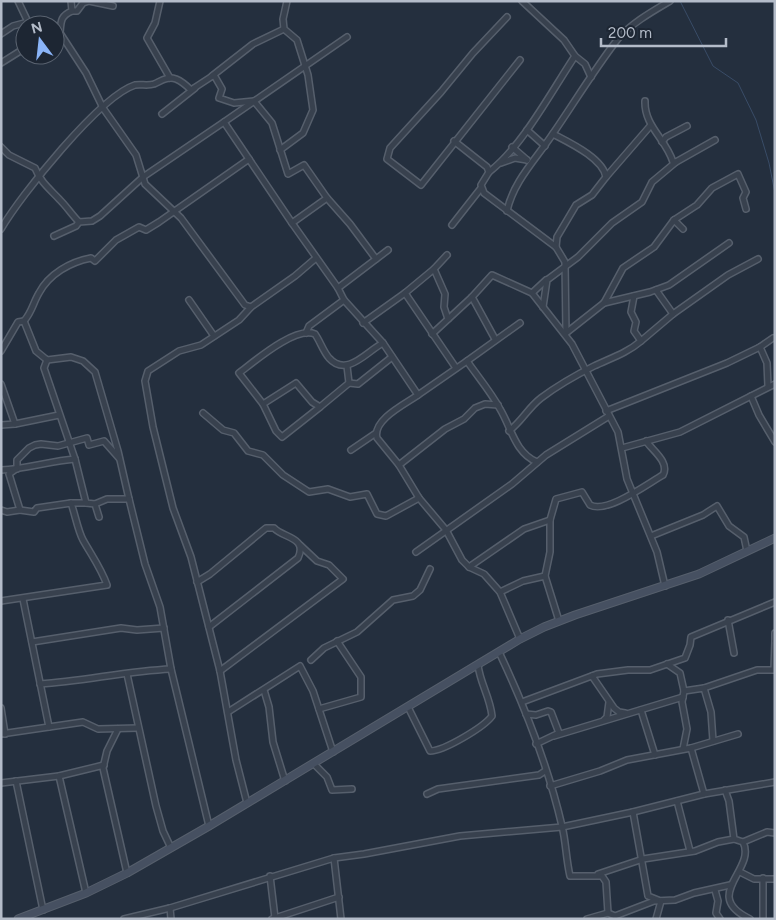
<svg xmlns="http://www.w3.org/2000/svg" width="776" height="920" font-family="Figtree,sans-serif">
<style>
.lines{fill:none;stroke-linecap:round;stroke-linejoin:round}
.stream{stroke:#394c67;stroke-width:1}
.street-casing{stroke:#565f6c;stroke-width:8}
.secondary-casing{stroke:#565f6c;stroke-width:9}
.street{stroke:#38414e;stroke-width:5}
.secondary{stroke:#465061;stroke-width:7}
</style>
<rect width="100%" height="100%" fill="#242f3e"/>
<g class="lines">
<polyline class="stream" points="680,1 713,66 738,83 756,120 769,163 775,193"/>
<defs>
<g id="street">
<polyline points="18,1 28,22 41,25"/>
<polyline points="89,1 113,6"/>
<polyline points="160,1 155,23 147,38 170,78"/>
<polyline points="522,1 564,40 575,56 585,64 591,77"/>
<polyline points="72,11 77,11 83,3 89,1"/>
<polyline points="507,17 473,53 441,92 390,148 387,159 421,185 520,60"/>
<polyline points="55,31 60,33 86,73 103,108 136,155 145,184 181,218 245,305 251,307"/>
<path d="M60 33C61 22 60 16 72 11L71 1"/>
<polyline points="1,34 13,26 28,22"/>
<polyline points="1,63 25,48"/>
<polyline points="212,76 253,44 284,29"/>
<polyline points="162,114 195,88"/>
<polyline points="224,122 347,37"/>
<polyline points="527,130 545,146"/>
<path d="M553 134C568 142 603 158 606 177L592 195 576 205 557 237 556 247"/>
<polyline points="454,141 487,167 489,172 481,185 484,193 556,247 565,262 566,333"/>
<polyline points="662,142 666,137 687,126"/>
<path d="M1 147 9 155 35 168C41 183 50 189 60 200 67 207 72 215 79 222"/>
<polyline points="512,147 527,160"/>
<polyline points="280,150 303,133 313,110 308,75 297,40 284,29 283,19 287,1"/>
<polyline points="676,162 715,140"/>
<polyline points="501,163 515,158 527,160"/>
<path d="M489 172C522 147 551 92 575 56"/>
<polyline points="606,177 651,125"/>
<polyline points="327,198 350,224 376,259"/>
<path d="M507 211C513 182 536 159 552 135 574 103 594 70 617 40 630 24 653 11 670 1"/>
<polyline points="674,220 683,229"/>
<polyline points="452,225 481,188"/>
<path d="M1 229C20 196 100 96 135 85 141 84 148 86 154 84 161 81 167 76 176 79 181 81 187 86 191 90L214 75 222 89 219 98 234 103 254 101 272 123 288 174 304 165 327 198 292 223 338 288 344 300 383 343 418 395C405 404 372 420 377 438L399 465 419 498 446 530 462 560 469 567 484 574 500 592 520 639"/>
<polyline points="54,236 76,226 79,222 92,221 100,216 143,177 224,122 292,223"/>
<polyline points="434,269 447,255"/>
<polyline points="338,288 388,250"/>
<polyline points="656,290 673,314 728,275 758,259"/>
<polyline points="405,293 456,368"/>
<polyline points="532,293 546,280"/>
<polyline points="634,296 631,312 636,322 634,331 641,341 673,314"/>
<polyline points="472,297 495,339"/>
<polyline points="189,300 214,336"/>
<polyline points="604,303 650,292 669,285 729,243"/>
<path d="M543 307 547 280 578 257 612 223 642 202 652 182 676 162H673C666 139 644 126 645 101"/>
<path d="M24 321C32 312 33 303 39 293 49 274 70 262 91 258L95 261 116 240 139 227 146 230 159 222 249 159"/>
<polyline points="363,323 405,293 434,269 445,294 444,307 448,319"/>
<polyline points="306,333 309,326 344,300"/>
<polyline points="566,333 604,303 623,268 654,247 674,220 697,205 712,188 738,174 746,192 743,198 746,209"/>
<polyline points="432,334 472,297 492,275 532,293 572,344 618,432 627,479 657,552 665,586"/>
<polyline points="760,347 767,363 768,386"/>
<polyline points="1,351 18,322 24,321 36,351 47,360 71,357 83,361 95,372 118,451 129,499 107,499 95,504"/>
<polyline points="47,360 44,368 75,459 86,503 95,504 99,517"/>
<polyline points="467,361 520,323"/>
<path d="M347 366 349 383 320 407 312 402 296 383 263 404 239 373C255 361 295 326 315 334 320 341 323 351 329 358 347 378 367 351 383 343"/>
<polyline points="349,383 358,384 392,357"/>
<polyline points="1,384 15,424 1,425"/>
<path d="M418 395 467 361C478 377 491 392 500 409 511 427 515 453 537 462"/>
<polyline points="751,396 759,415 775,442"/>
<polyline points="263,404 276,431 282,437 320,407"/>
<polyline points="606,411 727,363 760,347 773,338"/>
<polyline points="203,413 223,430 234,433 248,451 263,455 283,475 309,492 328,489 350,497 367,494 377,514 386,516 419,498"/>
<polyline points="15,424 59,415"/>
<path d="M509 431C522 421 528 408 541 398 557 386 576 375 594 366 611 358 627 353 641 341"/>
<polyline points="622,448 680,432 775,384"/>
<polyline points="351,450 376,433"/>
<polyline points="399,465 445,429 464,419 475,408 485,404 498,405"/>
<polyline points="17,469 17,460 29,448 35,445 41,444 58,446 87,438 89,445 104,441 119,458"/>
<path d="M1 470C26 469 50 461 75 459"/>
<polyline points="129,499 145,564 160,607 171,669 209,826"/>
<polyline points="71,503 86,503"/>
<polyline points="1,510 7,512 20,510 9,474 16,469"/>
<polyline points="651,536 703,515 717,506 729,526 744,537 747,551"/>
<polyline points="416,552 512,484 546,455 609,416"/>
<polyline points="469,567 524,529 550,520"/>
<path d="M197 582 210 574 266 528H274C283 538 308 537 298 558L209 627"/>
<polyline points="500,592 523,581 545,576"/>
<polyline points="23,599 49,727"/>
<path d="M1 601 107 585C101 568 92 556 83 540 78 531 75 514 71 503L37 508 34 512 20 510"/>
<polyline points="728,620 734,653"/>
<path d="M559 621 545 576 550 552V520L556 499 582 492 590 505C607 514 647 484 663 475 670 462 652 450 646 441"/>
<polyline points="775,641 775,633"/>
<polyline points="32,642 121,628 137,630 164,628"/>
<path d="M499 652C525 707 548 766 562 826 566 842 566 859 570 876H602L606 882 608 913"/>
<polyline points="311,660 324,648 357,632 393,600 413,596 420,590 430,569"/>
<polyline points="667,664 680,673 684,691 682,702 687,729 683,749"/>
<polyline points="220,671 343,579 329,565 317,561 300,545"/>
<polyline points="127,674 156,806 163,831 171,848"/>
<polyline points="592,676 614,708 619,712 625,713"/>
<path d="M40 684C84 681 127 671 171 669"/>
<polyline points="704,688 757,670 774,670 775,641"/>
<polyline points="264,690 269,707 273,742 285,781"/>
<polyline points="684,691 704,688 711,712 713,741"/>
<polyline points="522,702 597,674 628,670 650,670 685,658 690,645 691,637 775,602"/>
<path d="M408 707 430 751C444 751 484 727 492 716 490 697 480 683 478 665"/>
<polyline points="1,708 5,734"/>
<polyline points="319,709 361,697 361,677 337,641"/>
<polyline points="641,710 655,755"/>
<polyline points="228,712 300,666 313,691 333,752"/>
<polyline points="526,714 536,715 548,711 551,712 559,733 536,744"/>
<polyline points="604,720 607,717 609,702"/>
<polyline points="118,729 107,751 103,768 127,873"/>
<polyline points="1,734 83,722 98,729 138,728"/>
<polyline points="554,736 683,697"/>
<polyline points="691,748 704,794"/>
<polyline points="314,764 327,777 332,790 352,789"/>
<polyline points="59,776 86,893"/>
<polyline points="16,781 43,910"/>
<polyline points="1,783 59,776 104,765"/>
<polyline points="550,786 600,771 627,760 691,748 738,734"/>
<path d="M725 790 729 801 734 839 743 842C757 870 700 895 750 919"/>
<polyline points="427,794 438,789 539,775 545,771"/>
<polyline points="677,801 690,851"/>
<polyline points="247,803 236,760 220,671 191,557 173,508 153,427 145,381 148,371 179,351 201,345 239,320 251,307 295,276 316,258"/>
<polyline points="633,812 648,896 658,900"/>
<polyline points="743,842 767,832 775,833"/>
<polyline points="334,858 341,919"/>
<polyline points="740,872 754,879 775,879"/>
<polyline points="598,874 643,859 695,851 718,842 734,839"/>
<polyline points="270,876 275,918"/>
<polyline points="763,878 763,919"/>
<polyline points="715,890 718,901 716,913 720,919"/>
<polyline points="170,908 171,919"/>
<polyline points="124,919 170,908 334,858 364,854 460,836 562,827 633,812 704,794 775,782"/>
<polyline points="272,919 339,897"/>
<polyline points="587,919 608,913 615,916 654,901 675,900 694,893 730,885"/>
<polyline points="656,919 661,901"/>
</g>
<polyline id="secondary" points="18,919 86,893 127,873 209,826 520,639 544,627 575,615 699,574 775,538"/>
</defs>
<use href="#street" class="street-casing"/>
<use href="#secondary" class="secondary-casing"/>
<use href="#street" class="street"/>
<use href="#secondary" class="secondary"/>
</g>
<rect width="776" height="920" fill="none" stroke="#b4bcc9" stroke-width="5"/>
<g transform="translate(40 40) rotate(345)"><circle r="24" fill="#1d2633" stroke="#59626f"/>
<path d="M0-4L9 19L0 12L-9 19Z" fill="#8ab4f8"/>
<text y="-8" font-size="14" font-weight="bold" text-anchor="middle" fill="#b4bcc9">N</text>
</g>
<path d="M601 38v8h125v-8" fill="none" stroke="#b4bcc9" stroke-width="2.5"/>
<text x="608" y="38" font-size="15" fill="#b4bcc9" stroke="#1d2633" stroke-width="4" paint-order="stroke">200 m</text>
</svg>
